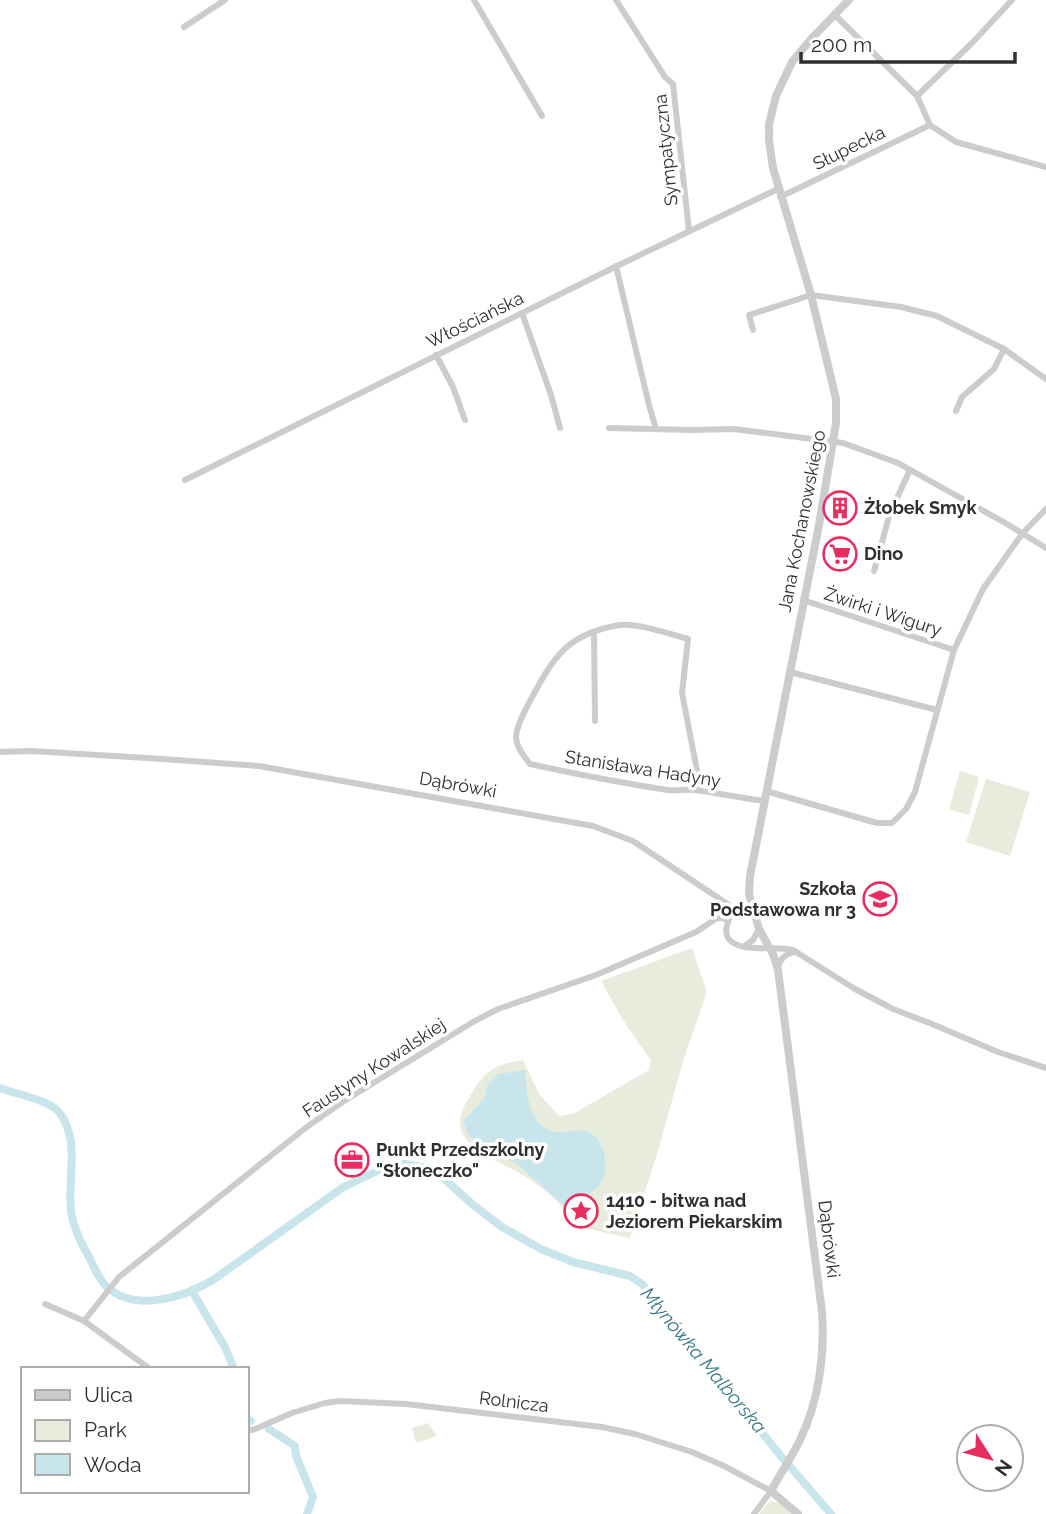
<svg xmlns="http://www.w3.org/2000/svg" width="1046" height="1514" font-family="Raleway,sans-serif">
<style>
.green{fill:#e8ecdc}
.water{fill:#c8e5ec}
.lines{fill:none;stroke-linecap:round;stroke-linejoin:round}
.canal{stroke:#c8e5ec;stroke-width:8}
.minor{stroke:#ccc;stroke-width:6}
.tertiary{stroke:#ccc;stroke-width:8}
.labels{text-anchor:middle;stroke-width:7;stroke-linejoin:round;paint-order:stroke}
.street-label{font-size:18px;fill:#2f2f2f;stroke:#fff}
.poi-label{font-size:18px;font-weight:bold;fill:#2f2f2f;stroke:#fff;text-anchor:start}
.water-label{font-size:19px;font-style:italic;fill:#397b8c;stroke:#fff}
</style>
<rect width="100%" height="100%" fill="#fff"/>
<g class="green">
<polygon points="960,771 979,777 969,815 949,809"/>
<polygon points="986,779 1030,792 1010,856 966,842"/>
<path d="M692 948 707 992 684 1058 657 1154 630 1238 571 1225C565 1216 563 1206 554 1198 544 1189 531 1180 519 1173 501 1162 461 1149 460 1123 460 1112 466 1102 472 1093 485 1070 497 1064 523 1060L539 1094 559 1116 573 1114 649 1070 651 1061 623 1020 601 981Z"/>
<polygon points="428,1423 437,1436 416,1443 412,1428"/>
<polygon points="770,1501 777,1502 794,1514 759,1514"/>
</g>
<path class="water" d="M525 1070C527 1087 527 1110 539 1123 549 1134 561 1132 574 1131 578 1131 582 1130 585 1131 607 1136 611 1173 598 1187 589 1196 575 1201 564 1206L515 1162 496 1157 469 1136 463 1121 484 1099 488 1083 498 1074Z"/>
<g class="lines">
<g class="canal">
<path d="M0 1088C15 1094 49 1100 59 1112 81 1140 67 1178 71 1211 73 1227 80 1241 88 1255 94 1266 98 1279 107 1287 136 1313 184 1297 213 1280L342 1188 383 1168 405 1164 422 1167 438 1173 472 1204 502 1227 541 1249 573 1262 630 1276 642 1284 780 1455 831 1514"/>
<polyline points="192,1291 226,1349 234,1369"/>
<polyline points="247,1419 251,1421"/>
<polyline points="269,1429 295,1446 296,1456 313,1497 307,1514"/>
</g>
<g class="minor">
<polyline points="474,0 542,116"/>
<polyline points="616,0 665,77 673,84 689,231"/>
<polyline points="834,14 917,96 930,125"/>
<polyline points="184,27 225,0"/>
<polyline points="917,96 972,43 1012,0"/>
<polyline points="780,197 930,125 956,142 1046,167"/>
<polyline points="616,266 649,405 656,429"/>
<polyline points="522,313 551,395 560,428"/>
<polyline points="753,330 749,315 811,295 901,307 937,316 1004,349 1046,379"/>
<polyline points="436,355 453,387 465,420"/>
<polyline points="956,411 962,397 994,369 1004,349"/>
<polyline points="609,428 692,430 734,429 843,443 898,463 1007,524 1046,548"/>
<polyline points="185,480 621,264 778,189"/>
<polyline points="874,571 890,513 910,470"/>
<polyline points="803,600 954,650"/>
<polyline points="594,632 595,721"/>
<polyline points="790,672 937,710"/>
<path d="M0 752 32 751 163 759 259 766 593 826 633 841 729 905C734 916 722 926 728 938 738 954 777 945 793 950L855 989 893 1009 932 1024 998 1052 1046 1068"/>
<path d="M701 791 682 693 688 639C670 634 637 623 620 625 567 633 553 658 530 701 525 711 517 724 516 736 516 747 524 756 530 764 576 774 622 783 668 790 677 791 686 789 695 790 718 793 741 798 764 801"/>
<polyline points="766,791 877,823 892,823 906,809 915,792 954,650 983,589 1022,534 1046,509"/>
<polyline points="745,946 753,940 759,929"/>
<path d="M778 968C780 958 786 953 796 952"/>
<polyline points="45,1304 84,1321 150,1369"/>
<polyline points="84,1321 119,1277 308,1126 344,1101 473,1022 498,1009 596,975 696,932 717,918 722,918 728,920"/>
<polyline points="247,1431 255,1429 292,1413 325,1403 340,1401 406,1404 602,1427 635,1434 692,1452 724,1466 771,1491 754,1514"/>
</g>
<path class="tertiary" d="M798 1514 771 1491C780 1474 792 1457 800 1440 819 1401 825 1354 822 1312L778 970 773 954 759 929 749 894 750 876 819 525 836 423V399L811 295 773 168 769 140V124L776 96 792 62 812 38 849 0"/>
</g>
<defs>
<symbol id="building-ring" viewBox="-11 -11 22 22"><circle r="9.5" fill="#fff" stroke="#e82e60" stroke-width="1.5"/><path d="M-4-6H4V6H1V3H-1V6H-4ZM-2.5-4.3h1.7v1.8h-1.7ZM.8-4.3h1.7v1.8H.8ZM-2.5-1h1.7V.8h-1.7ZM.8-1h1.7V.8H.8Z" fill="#e82e60"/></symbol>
<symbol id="supermarket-ring" viewBox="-11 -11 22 22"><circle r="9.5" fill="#fff" stroke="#e82e60" stroke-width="1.5"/><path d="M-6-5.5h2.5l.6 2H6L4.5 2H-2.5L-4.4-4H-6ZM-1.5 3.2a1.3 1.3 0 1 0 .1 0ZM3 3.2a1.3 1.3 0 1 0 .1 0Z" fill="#e82e60"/></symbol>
<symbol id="school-ring" viewBox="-11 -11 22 22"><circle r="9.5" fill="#fff" stroke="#e82e60" stroke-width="1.5"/><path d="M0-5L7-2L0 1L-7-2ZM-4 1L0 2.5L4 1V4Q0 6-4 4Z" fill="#e82e60"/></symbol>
<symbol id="office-ring" viewBox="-11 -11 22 22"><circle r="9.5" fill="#fff" stroke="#e82e60" stroke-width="1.5"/><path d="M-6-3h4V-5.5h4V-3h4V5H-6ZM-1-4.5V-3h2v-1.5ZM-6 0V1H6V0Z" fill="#e82e60"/></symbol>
<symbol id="sight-ring" viewBox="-11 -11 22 22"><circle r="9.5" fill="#fff" stroke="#e82e60" stroke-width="1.5"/><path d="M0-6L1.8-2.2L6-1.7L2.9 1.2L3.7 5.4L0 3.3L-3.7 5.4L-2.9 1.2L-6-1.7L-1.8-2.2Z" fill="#e82e60"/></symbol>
</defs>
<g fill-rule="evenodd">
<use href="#building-ring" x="821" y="489" width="38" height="38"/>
<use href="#supermarket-ring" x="821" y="535" width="38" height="38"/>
<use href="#school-ring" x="861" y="880" width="38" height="38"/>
<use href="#office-ring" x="333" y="1141" width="38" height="38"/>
<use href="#sight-ring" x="562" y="1192" width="38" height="38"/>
</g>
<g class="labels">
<g class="street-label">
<text transform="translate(849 148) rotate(-26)" y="6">Słupecka</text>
<text transform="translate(666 150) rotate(-96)" y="6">Sympatyczna</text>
<text transform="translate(475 320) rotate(-26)" y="6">Włościańska</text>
<text transform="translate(802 521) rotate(-79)" y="6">Jana Kochanowskiego</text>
<text transform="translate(883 612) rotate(18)" y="6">Żwirki i Wigury</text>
<text transform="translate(643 769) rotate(9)" y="6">Stanisława Hadyny</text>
<text transform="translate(458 785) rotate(10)" y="6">Dąbrówki</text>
<text transform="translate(374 1068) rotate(-33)" y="6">Faustyny Kowalskiej</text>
<text transform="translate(829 1239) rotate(83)" y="6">Dąbrówki</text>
<text transform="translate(514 1402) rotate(7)" y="6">Rolnicza</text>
</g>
<g class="poi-label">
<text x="864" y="514">Żłobek Smyk</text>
<text x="864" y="560">Dino</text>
<text x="856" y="895" text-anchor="end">Szkoła<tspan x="856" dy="21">Podstawowa nr 3</tspan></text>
<text x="376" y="1156">Punkt Przedszkolny<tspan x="376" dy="21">"Słoneczko"</tspan></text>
<text x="606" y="1207">1410 - bitwa nad<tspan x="606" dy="21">Jeziorem Piekarskim</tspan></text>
</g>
<g class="water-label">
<text transform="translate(704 1360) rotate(50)" y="7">Młynówka Malborska</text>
</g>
</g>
<rect x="21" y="1367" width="228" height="126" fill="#ffffff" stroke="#acacac" stroke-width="2"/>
<rect x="35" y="1390" width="35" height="10" fill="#cccccc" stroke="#acacac" stroke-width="2"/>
<text x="84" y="1402" font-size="21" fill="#2f2f2f">Ulica</text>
<rect x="35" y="1420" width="35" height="21" fill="#e8ecdc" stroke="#acacac" stroke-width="2"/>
<text x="84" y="1437" font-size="21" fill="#2f2f2f">Park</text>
<rect x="35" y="1454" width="35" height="21" fill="#c8e5ec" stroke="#acacac" stroke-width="2"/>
<text x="84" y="1472" font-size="21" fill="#2f2f2f">Woda</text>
<g transform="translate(990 1458) rotate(126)"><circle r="33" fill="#ffffff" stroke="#acacac" stroke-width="2"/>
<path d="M0-5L12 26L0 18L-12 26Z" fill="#e82e60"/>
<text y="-10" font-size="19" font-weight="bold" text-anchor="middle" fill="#2f2f2f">N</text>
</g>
<path d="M801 52v10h214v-10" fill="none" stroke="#2f2f2f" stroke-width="3.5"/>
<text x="811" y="52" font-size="21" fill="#2f2f2f" stroke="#ffffff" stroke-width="5" paint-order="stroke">200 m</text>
</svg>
